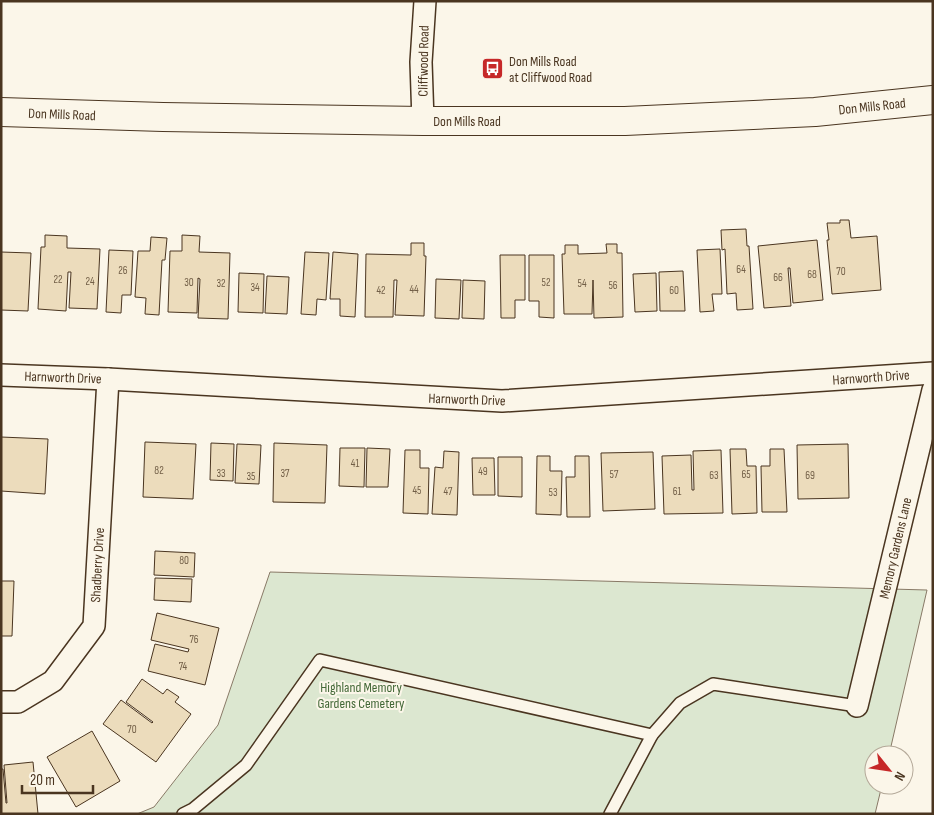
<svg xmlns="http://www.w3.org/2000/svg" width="934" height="815" font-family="'Sofia Sans Condensed',sans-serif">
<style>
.green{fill:#dce7d0;stroke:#887966}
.building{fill:#ecdcbc;stroke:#4a3520}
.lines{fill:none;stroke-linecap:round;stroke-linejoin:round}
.service-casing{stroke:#4a3520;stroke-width:14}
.minor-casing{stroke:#4a3520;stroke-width:24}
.secondary-casing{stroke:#4a3520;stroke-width:30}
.service{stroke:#fbf6e9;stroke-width:11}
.minor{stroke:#fbf6e9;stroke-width:21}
.secondary{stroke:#fbf6e9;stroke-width:28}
.labels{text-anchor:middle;stroke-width:4;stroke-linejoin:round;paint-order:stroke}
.number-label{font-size:11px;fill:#725f47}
.street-label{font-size:14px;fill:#4a3520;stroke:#fbf6e9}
.poi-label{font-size:14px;fill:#4a3520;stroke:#fbf6e9;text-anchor:start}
.park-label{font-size:14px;fill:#436837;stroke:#fbf6e9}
</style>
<rect width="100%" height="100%" fill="#fbf6e9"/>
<polygon class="green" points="270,572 927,590 889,755 874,755 874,785 882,785 875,814 137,814 154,807 218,725"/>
<g class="building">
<polygon points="840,220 849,220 851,238 877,236 881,290 832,294 827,240 829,240 827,223 840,223"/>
<polygon points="746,229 747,246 749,246 753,309 737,310 736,293 727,294 725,249 722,250 721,230"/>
<polygon points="45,235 67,236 67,248 100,249 97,309 69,308 71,272 68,272 66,311 38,309 41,247 45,247"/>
<polygon points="182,235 200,236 199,252 230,253 228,319 198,318 200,279 198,278 197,313 168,312 170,251 182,251"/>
<polygon points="151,237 167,238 165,260 162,260 159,315 145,314 146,298 135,297 138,251 150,251"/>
<polygon points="817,240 823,300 793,303 790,268 788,268 791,306 764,308 758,246"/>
<polygon points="411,243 424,243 424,256 426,256 424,316 395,315 397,280 394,280 393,317 365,317 366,254 411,255"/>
<polygon points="606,244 617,244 617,253 622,253 623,317 594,318 593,280 592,314 564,314 562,254 565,254 565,245 578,245 578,254 607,253"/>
<polygon points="720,249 722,294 712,294 714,311 700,312 697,250"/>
<polygon points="109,250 133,251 131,295 122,295 121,313 106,312"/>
<polygon points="1,252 31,253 28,311 1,310"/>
<polygon points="305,252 329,253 326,300 317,299 316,315 301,314"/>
<polygon points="333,252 358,254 355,317 340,316 340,299 330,299"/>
<polygon points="500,255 525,255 525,300 515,300 515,318 501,318"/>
<polygon points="529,255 554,255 554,318 539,317 539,301 529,301"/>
<polygon points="683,271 685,311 660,311 659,272"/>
<polygon points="239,273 264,274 263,313 238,312"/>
<polygon points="656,273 657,311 635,312 633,274"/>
<polygon points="267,276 289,277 287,314 265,313"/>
<polygon points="436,279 461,280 459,319 435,318"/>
<polygon points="463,280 485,281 484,319 462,318"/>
<polygon points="1,437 48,439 45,494 1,491"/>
<polygon points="145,442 196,444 193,499 143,497"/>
<polygon points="211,443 234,444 233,481 210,480"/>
<polygon points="274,443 327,445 325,503 273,502"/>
<polygon points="237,444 261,445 259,484 235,483"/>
<polygon points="848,444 849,498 798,499 797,445"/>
<polygon points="340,448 365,448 364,487 339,486"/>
<polygon points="367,448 390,449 388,487 366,487"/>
<polygon points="730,449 746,449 747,466 756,466 757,513 732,514"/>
<polygon points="770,449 784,449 787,512 762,512 761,466 770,466"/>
<polygon points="405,450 420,450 420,468 429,468 428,514 403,513"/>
<polygon points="721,450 723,513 664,514 662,456 691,455 692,490 694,490 693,451"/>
<polygon points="444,451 459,452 457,515 432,514 435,467 443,468"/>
<polygon points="653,452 655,509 603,511 601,453"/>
<polygon points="537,456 550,456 550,471 562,471 561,515 536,514"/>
<polygon points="575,456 589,456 590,517 567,517 566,477 575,477"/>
<polygon points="498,457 522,457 522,497 498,496"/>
<polygon points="472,458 494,458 495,495 473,495"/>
<polygon points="155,551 195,553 194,577 154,575"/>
<polygon points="155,578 192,579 191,602 154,600"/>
<polygon points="1,581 14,581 12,636 1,636"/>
<polygon points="157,613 219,628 205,685 148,671 155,644 188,652 189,649 151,640"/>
<polygon points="142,679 163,694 167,689 179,697 175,702 191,714 156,762 103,724 121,700 152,723 153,722 126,702"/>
<polygon points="92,731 120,781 76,807 47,757"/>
<polygon points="33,762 38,814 1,814 1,769 3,769 6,803 7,803 4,765"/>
</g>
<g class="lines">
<defs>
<g id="service">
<polyline points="183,814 193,809 246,765 320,660 652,735"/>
<polyline points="610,814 652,735 680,703 713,684 857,706"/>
</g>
<g id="minor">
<polyline points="423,121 421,62 425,1"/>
<polyline points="1,375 108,379 502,401 933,373"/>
<polyline points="1,702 18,702 53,681 94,626 108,379"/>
<polyline points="857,706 933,390"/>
</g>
<polyline id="secondary" points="1,112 163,117 423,121 625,121 815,112 933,100"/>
</defs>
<use href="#service" class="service-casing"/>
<use href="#minor" class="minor-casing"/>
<use href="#secondary" class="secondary-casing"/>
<use href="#service" class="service"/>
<use href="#minor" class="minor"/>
<use href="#secondary" class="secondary"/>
</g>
<defs>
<symbol id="bus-square" viewBox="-11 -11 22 22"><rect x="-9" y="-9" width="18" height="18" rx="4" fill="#c62828" stroke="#fbf6e9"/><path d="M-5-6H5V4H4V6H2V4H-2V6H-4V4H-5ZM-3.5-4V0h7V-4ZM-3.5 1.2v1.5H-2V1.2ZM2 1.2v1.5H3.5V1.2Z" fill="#fff"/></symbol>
</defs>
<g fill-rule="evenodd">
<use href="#bus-square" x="480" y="56" width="25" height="25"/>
</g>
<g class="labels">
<g class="number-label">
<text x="741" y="273">64</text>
<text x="123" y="274">26</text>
<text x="841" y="275">70</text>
<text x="812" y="278">68</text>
<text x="778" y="281">66</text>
<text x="58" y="283">22</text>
<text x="90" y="285">24</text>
<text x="189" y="286">30</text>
<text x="546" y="286">52</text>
<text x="221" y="287">32</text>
<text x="582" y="287">54</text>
<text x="613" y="289">56</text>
<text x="255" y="291">34</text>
<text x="414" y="293">44</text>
<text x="381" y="294">42</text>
<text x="674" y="294">60</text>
<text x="355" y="467">41</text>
<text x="159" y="474">82</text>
<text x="483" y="475">49</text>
<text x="221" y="477">33</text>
<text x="285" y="477">37</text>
<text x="614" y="478">57</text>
<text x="746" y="478">65</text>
<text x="714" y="479">63</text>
<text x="810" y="479">69</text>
<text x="251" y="480">35</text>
<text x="417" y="494">45</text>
<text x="448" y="495">47</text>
<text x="677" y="495">61</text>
<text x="553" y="496">53</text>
<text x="184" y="564">80</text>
<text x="194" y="643">76</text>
<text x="183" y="670">74</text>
<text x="132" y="733">70</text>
</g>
<g class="street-label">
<text transform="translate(423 61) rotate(-89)" y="5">Cliffwood Road</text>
<text transform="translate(872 106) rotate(-6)" y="5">Don Mills Road</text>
<text transform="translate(62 114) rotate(2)" y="5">Don Mills Road</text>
<text x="467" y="126">Don Mills Road</text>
<text transform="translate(63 377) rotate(2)" y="5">Harnworth Drive</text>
<text transform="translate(871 377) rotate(-4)" y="5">Harnworth Drive</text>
<text transform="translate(467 399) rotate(2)" y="5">Harnworth Drive</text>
<text transform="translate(895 548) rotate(-77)" y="5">Memory Gardens Lane</text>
<text transform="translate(97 565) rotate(-87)" y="5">Shadberry Drive</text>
</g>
<g class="poi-label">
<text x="509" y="66">Don Mills Road<tspan x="509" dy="16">at Cliffwood Road</tspan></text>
</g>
<g class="park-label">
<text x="361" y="692">Highland Memory<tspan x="361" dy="16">Gardens Cemetery</tspan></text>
</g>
</g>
<rect width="934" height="815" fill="none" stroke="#4a3520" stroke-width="5"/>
<g transform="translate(889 770) rotate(120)"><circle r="24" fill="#fbf6e9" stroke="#b4a999"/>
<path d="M0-4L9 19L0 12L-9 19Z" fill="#c62828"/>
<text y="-8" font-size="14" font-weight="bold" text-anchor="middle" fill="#4a3520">N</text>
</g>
<path d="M22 785v8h71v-8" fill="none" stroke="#4a3520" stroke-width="2.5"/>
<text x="30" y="785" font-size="15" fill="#4a3520" stroke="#fbf6e9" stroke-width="4" paint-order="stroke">20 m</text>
</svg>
